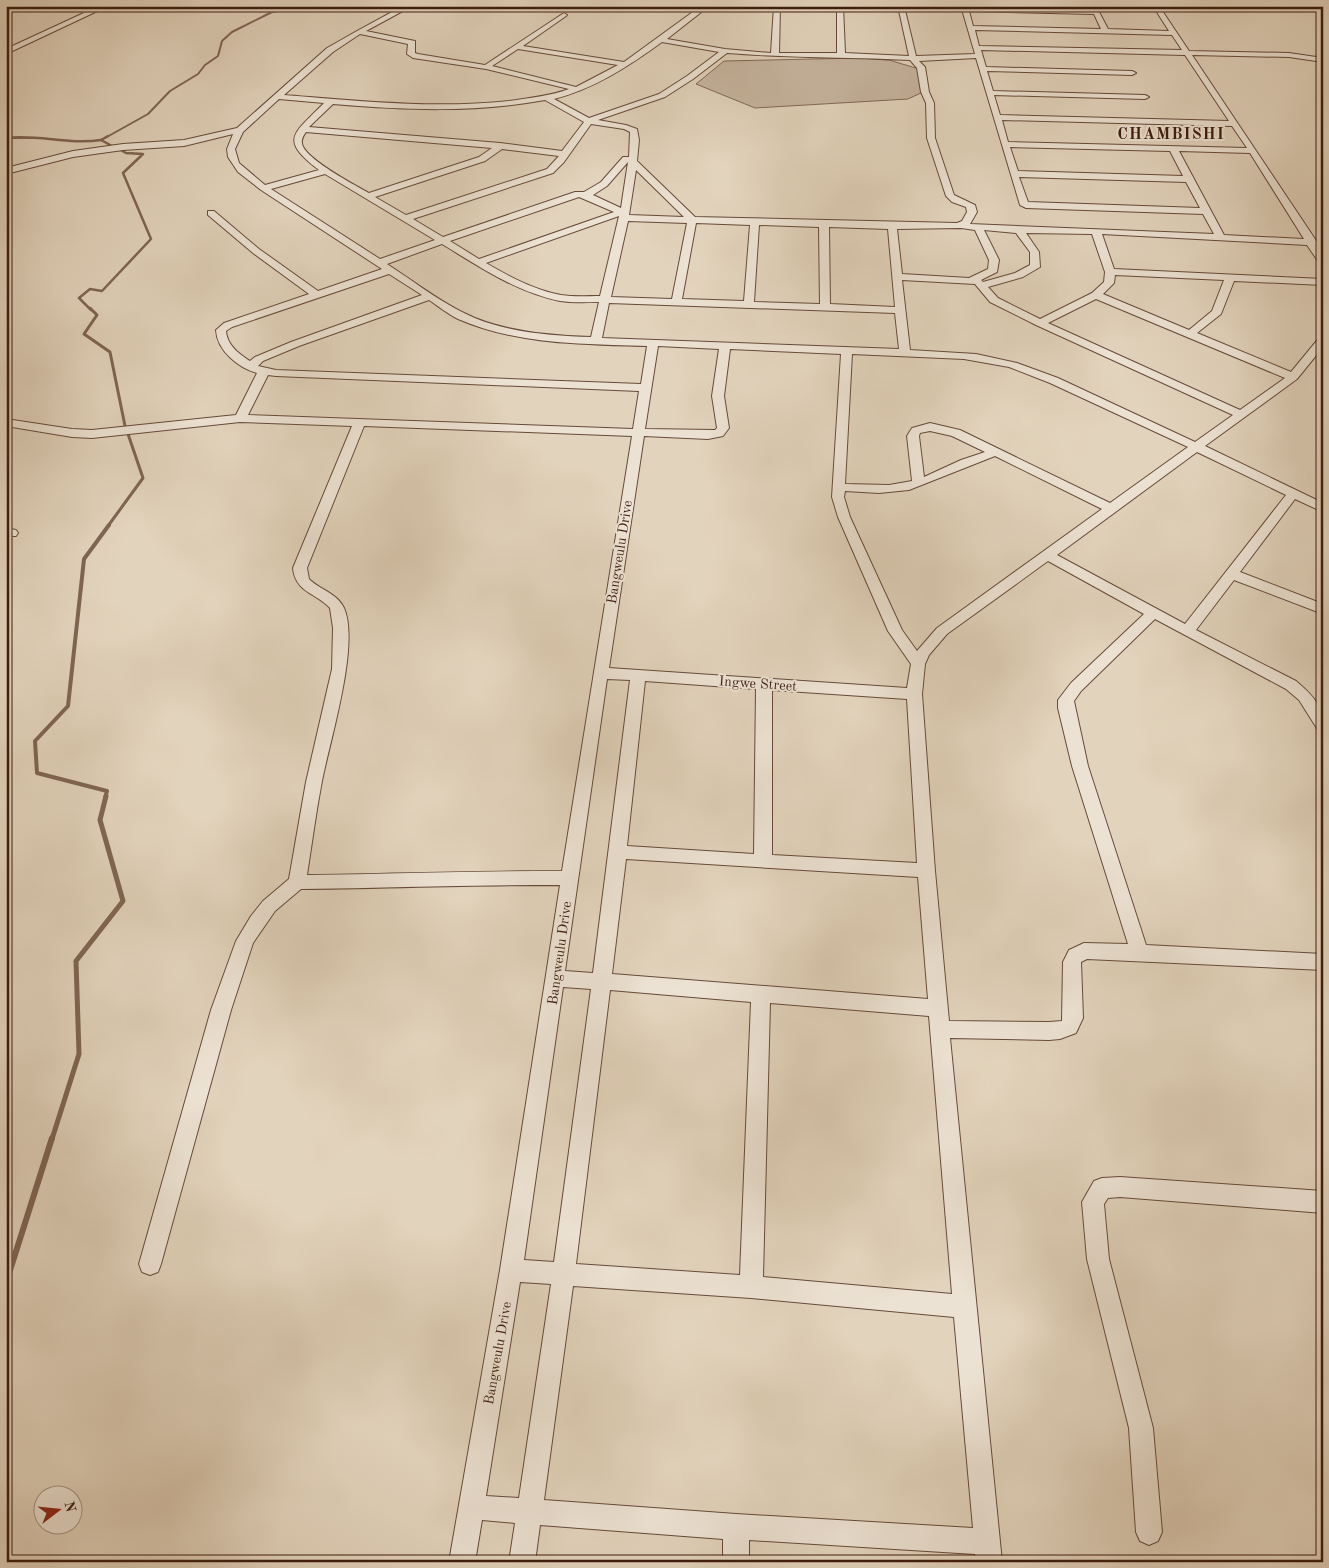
<svg xmlns="http://www.w3.org/2000/svg" width="1329" height="1568" font-family="'Old Standard TT',serif">
<style>
.green{fill:#c6b49f;stroke:#826857}
.lines{fill:none;stroke-linecap:round;stroke-linejoin:round}
.stream-far5{stroke:#7f6553;stroke-width:2}
.stream-far4{stroke:#7f6553;stroke-width:2.5}
.stream-far3{stroke:#7f6553;stroke-width:3}
.stream-far2{stroke:#7f6553;stroke-width:4}
.stream-far1{stroke:#7f6553;stroke-width:5}
.stream{stroke:#7f6553;stroke-width:6}
.street-casing{stroke:#674a3a;stroke-width:2}
.street{fill:#ece2d3;fill-rule:evenodd}
.labels{text-anchor:middle;stroke-width:4;stroke-linejoin:round;paint-order:stroke}
.street-label{font-size:14px;fill:#3e1c0f;stroke:#ece2d3}
.far-district-label{font-size:16px;font-weight:bold;letter-spacing:1px;fill:#3e1c0f;stroke:#ece2d3}
</style>
<rect width="100%" height="100%" fill="#e2d3bc"/>
<filter id="stains"><feTurbulence type="fractalNoise" baseFrequency=".004" numOctaves="4"/><feColorMatrix values="0 0 0 0 .2 0 0 0 0 .09 0 0 0 0 .02 0 0 0 .5 -.17"/></filter>
<radialGradient id="worn" r=".72"><stop offset=".6" stop-color="#630" stop-opacity="0"/><stop offset="1" stop-color="#630" stop-opacity=".3"/></radialGradient>
<polygon class="green" points="859,58 889,60 919,69 923,92 908,99 755,108 696,84 724,61"/>
<g class="lines">
<g class="stream-far5">
<polyline points="10,138 41,138"/>
<polyline points="105,138 148,114 170,91 198,74 205,65 218,56 222,41 232,32 272,12 304,6"/>
</g>
<g class="stream-far4">
<polyline points="108,136 101,140 112,146"/>
<path d="M6 138C38 134 69 145 101 140"/>
<polyline points="91,310 79,298 90,289 102,291 151,239 123,173 143,154 126,153 119,149"/>
</g>
<g class="stream-far3">
<polyline points="90,308 97,315 84,334 110,352 125,426"/>
<polyline points="108,526 143,478 128,434"/>
</g>
<polyline class="stream-far2" points="105,798 107,791 37,773 35,741 68,706 84,559 109,525"/>
<polyline class="stream-far1" points="52,1139 79,1054 76,961 123,901 100,820 106,796"/>
<polyline class="stream" points="6,1283 52,1138"/>
<defs>
<g id="street">
<polygon points="99,6 108,6 6,54 6,49"/>
<path d="M403 6H412L366 31 415 41V53L418 54 485 65 564 13 567 15 566 16 523 46 624 62 701 6H709L667 39 725 49 771 53 774 6H780L779 53H837V6H843L845 53 909 56 898 6H904L916 56 975 54 961 6 1092 10 1090 6H1096L1108 29 1169 31 1153 6H1159L1189 51 1289 53 1323 58V62L1289 57 1192 55 1317 242 1323 254V265L1320 264 1307 245 1102 234 1114 269 1323 279V285L1234 281 1221 314 1197 333 1291 372 1319 338 1323 337V347L1297 379 1205 446 1323 503V512L1295 499 1240 572 1323 604V614L1234 580 1196 630 1296 681C1315 697 1323 706 1323 732L1318 730 1299 700 1286 689 1155 619 1081 691 1074 701 1088 766 1146 945 1323 954V970L1087 959 1081 962 1083 1018 1076 1033 1060 1039 1049 1040 950 1038 1002 1562H976L975 1554 749 1540V1562H723V1539L540 1525 535 1562H509L515 1523 482 1520 475 1562H449L500 1270 560 885C473 885 387 888 301 889L275 911 253 943 231 1010 161 1264 158 1272 150 1275 142 1272 139 1264 211 1010 236 941 251 916 263 901 289 879 306 782 332 669 333 628 330 608C316 593 295 592 293 568L352 426 240 422 92 438 72 437 6 426V419L72 429 92 430 236 415 257 373C239 368 217 351 216 330L224 323 309 294 253 253 208 215V211H214L259 249 318 291 382 269 261 190 238 172 228 157 227 149 233 134 184 146 123 150 73 157 6 174V168L73 151 123 144 184 140 237 128 327 48 357 31ZM969 11 1094 14 1101 29 973 26ZM975 30 1172 35 1182 50 979 46ZM360 34 408 44 407 54 413 58 486 69 569 89C550 96 529 98 509 101 434 109 359 101 284 95L333 52ZM662 42 719 52 687 76 659 94 589 118 554 99C594 89 629 66 662 42ZM518 49 618 65 576 87 492 66ZM981 50 1185 55 1229 121 1000 115 994 95 1145 99 1149 97 1145 95 993 91 987 71 1132 75 1136 73 1132 71 986 67ZM727 53C788 58 849 57 910 60L917 68 921 92 926 103 927 138 946 196 952 202 966 207 967 212 962 221 957 223 695 217 637 161 639 140 637 129 626 125 598 120 665 97 693 79ZM976 58 1020 205 1026 208 1203 214 1214 234 970 224 977 212 975 205 954 195 935 138 934 103 929 92 925 67 919 61ZM279 99 324 103C294 134 278 139 319 170L265 185 239 163 235 149 243 132ZM545 100 584 122 562 151 500 143 309 127 333 104C404 110 474 113 545 100ZM1002 120 1232 126 1247 148 1008 142ZM591 124 624 129 630 132 629 157H623L601 182 584 192H575L443 237 413 219 553 173 564 162ZM306 132 492 148 479 157 369 193C355 185 303 158 302 143 301 139 304 135 306 132ZM1010 147 1170 151 1183 176 1018 171ZM502 149 559 156 547 169 406 215 375 197 485 161ZM1179 151 1250 153 1304 239 1224 235ZM628 162 621 208 593 195 607 186ZM636 170 684 217 629 215ZM325 174 435 240 380 259 271 189ZM1019 177 1186 182 1200 208 1028 202ZM579 197 614 212 479 259 450 241ZM619 216 600 296C588 296 574 297 561 295 534 290 510 277 486 263ZM628 221 687 223 672 299 611 297ZM696 223 750 225 744 301 682 299ZM759 225 819 227 820 304 754 302ZM829 227 888 229 895 307 830 304ZM961 228 975 230 989 260 988 269 969 278 902 274 897 229ZM984 230 1016 233 1030 252V265L1015 273 983 282 981 280 997 272 999 260ZM1026 233 1092 234 1105 272 1104 282 1092 293 1040 319 998 298 988 287 1023 277 1040 267 1039 252ZM442 244C480 267 516 292 560 301 573 303 586 302 599 302L591 337C551 336 501 332 464 313 437 300 412 280 387 264ZM389 274 422 295 291 342 255 357 250 361C239 354 227 345 226 331L232 327ZM1115 275 1224 280 1212 311 1189 330 1103 294 1114 283ZM902 280 975 284 990 302 1036 325 1233 415 1195 442 1058 378 1017 363 976 354 910 350ZM1096 299 1285 378 1240 410 1048 323ZM429 300C438 306 448 314 458 319 518 345 584 344 647 346L641 384 276 370 258 366 263 361 299 346ZM609 303 895 313 899 349 602 338ZM658 346 719 349 712 396 717 428 715 430 645 429ZM730 349 841 354 832 497 838 517 888 631 911 664 907 688 609 668 644 436 708 439 723 436 729 428 724 396ZM852 354 964 359 1009 367 1050 383 1188 447 1110 503 960 430 930 423 912 428 907 436 912 481 889 485 845 484ZM268 375 276 376 639 391 633 429 248 415ZM364 426 632 436 562 871C477 871 392 874 307 875 312 843 316 812 322 781 330 740 360 644 344 608 337 593 320 590 309 579L307 568ZM930 431 952 436 985 452 961 460 924 477 919 436 920 433ZM1197 452 1286 495 1185 624 1057 555ZM995 456 1102 509 937 628 917 651 902 630 850 517 844 497 845 491 879 493 909 490ZM1048 561 1144 614 1071 683 1058 700V708L1072 766 1128 944 1084 943 1069 950 1063 962 1062 1021 1049 1022 949 1021 935 871 922 694 925 664 929 655 947 634ZM607 679 630 680 593 973 565 971ZM645 681 756 689 754 854 627 846ZM772 690 907 699 917 863 772 855ZM626 859 918 877 928 999 612 974ZM563 987 591 989 554 1262 524 1260ZM610 990 751 1002 740 1275 576 1264ZM770 1003 929 1016 952 1294 763 1277ZM520 1282 551 1284 519 1498 486 1496ZM573 1286 751 1298 954 1317 973 1528 736 1514 544 1500Z"/>
<polygon points="6,528 16,530 18,533 16,536 6,536"/>
<polygon points="1120,1177 1323,1191 1323,1213 1120,1197 1108,1198 1104,1204 1109,1259 1153,1428 1162,1532 1158,1541 1149,1545 1140,1541 1136,1532 1129,1428 1087,1259 1082,1202 1094,1181 1102,1178"/>
</g>
</defs>
<use href="#street" class="street-casing"/>
<use href="#street" class="street"/>
</g>
<g class="labels">
<g class="street-label">
<text transform="translate(619 552) rotate(-81)" y="5">Bangweulu Drive</text>
<text transform="translate(758 683) rotate(4)" y="5">Ingwe Street</text>
<text transform="translate(559 953) rotate(-82)" y="5">Bangweulu Drive</text>
<text transform="translate(497 1353) rotate(-80)" y="5">Bangweulu Drive</text>
</g>
<g class="far-district-label">
<text x="1171" y="139">CHAMBISHI</text>
</g>
</g>
<rect width="1329" height="1568" fill="none" stroke="#e2d3bc" stroke-width="25"/>
<rect x="8" y="8" width="1314" height="1553" fill="none" stroke="#3e1c0f" stroke-width="2.5"/>
<rect x="12" y="12" width="1304" height="1543" fill="none" stroke="#3e1c0f"/>
<g transform="translate(58 1510) rotate(74)"><circle r="24" fill="#ece2d3" stroke="#a69385"/>
<path d="M0-4L9 19L0 12L-9 19Z" fill="#8f2418"/>
<text y="-8" font-size="14" font-weight="bold" text-anchor="middle" fill="#3e1c0f">N</text>
</g>
<rect width="100%" height="100%" filter="url(#stains)"/>
<rect width="100%" height="100%" fill="url(#worn)"/>
</svg>
